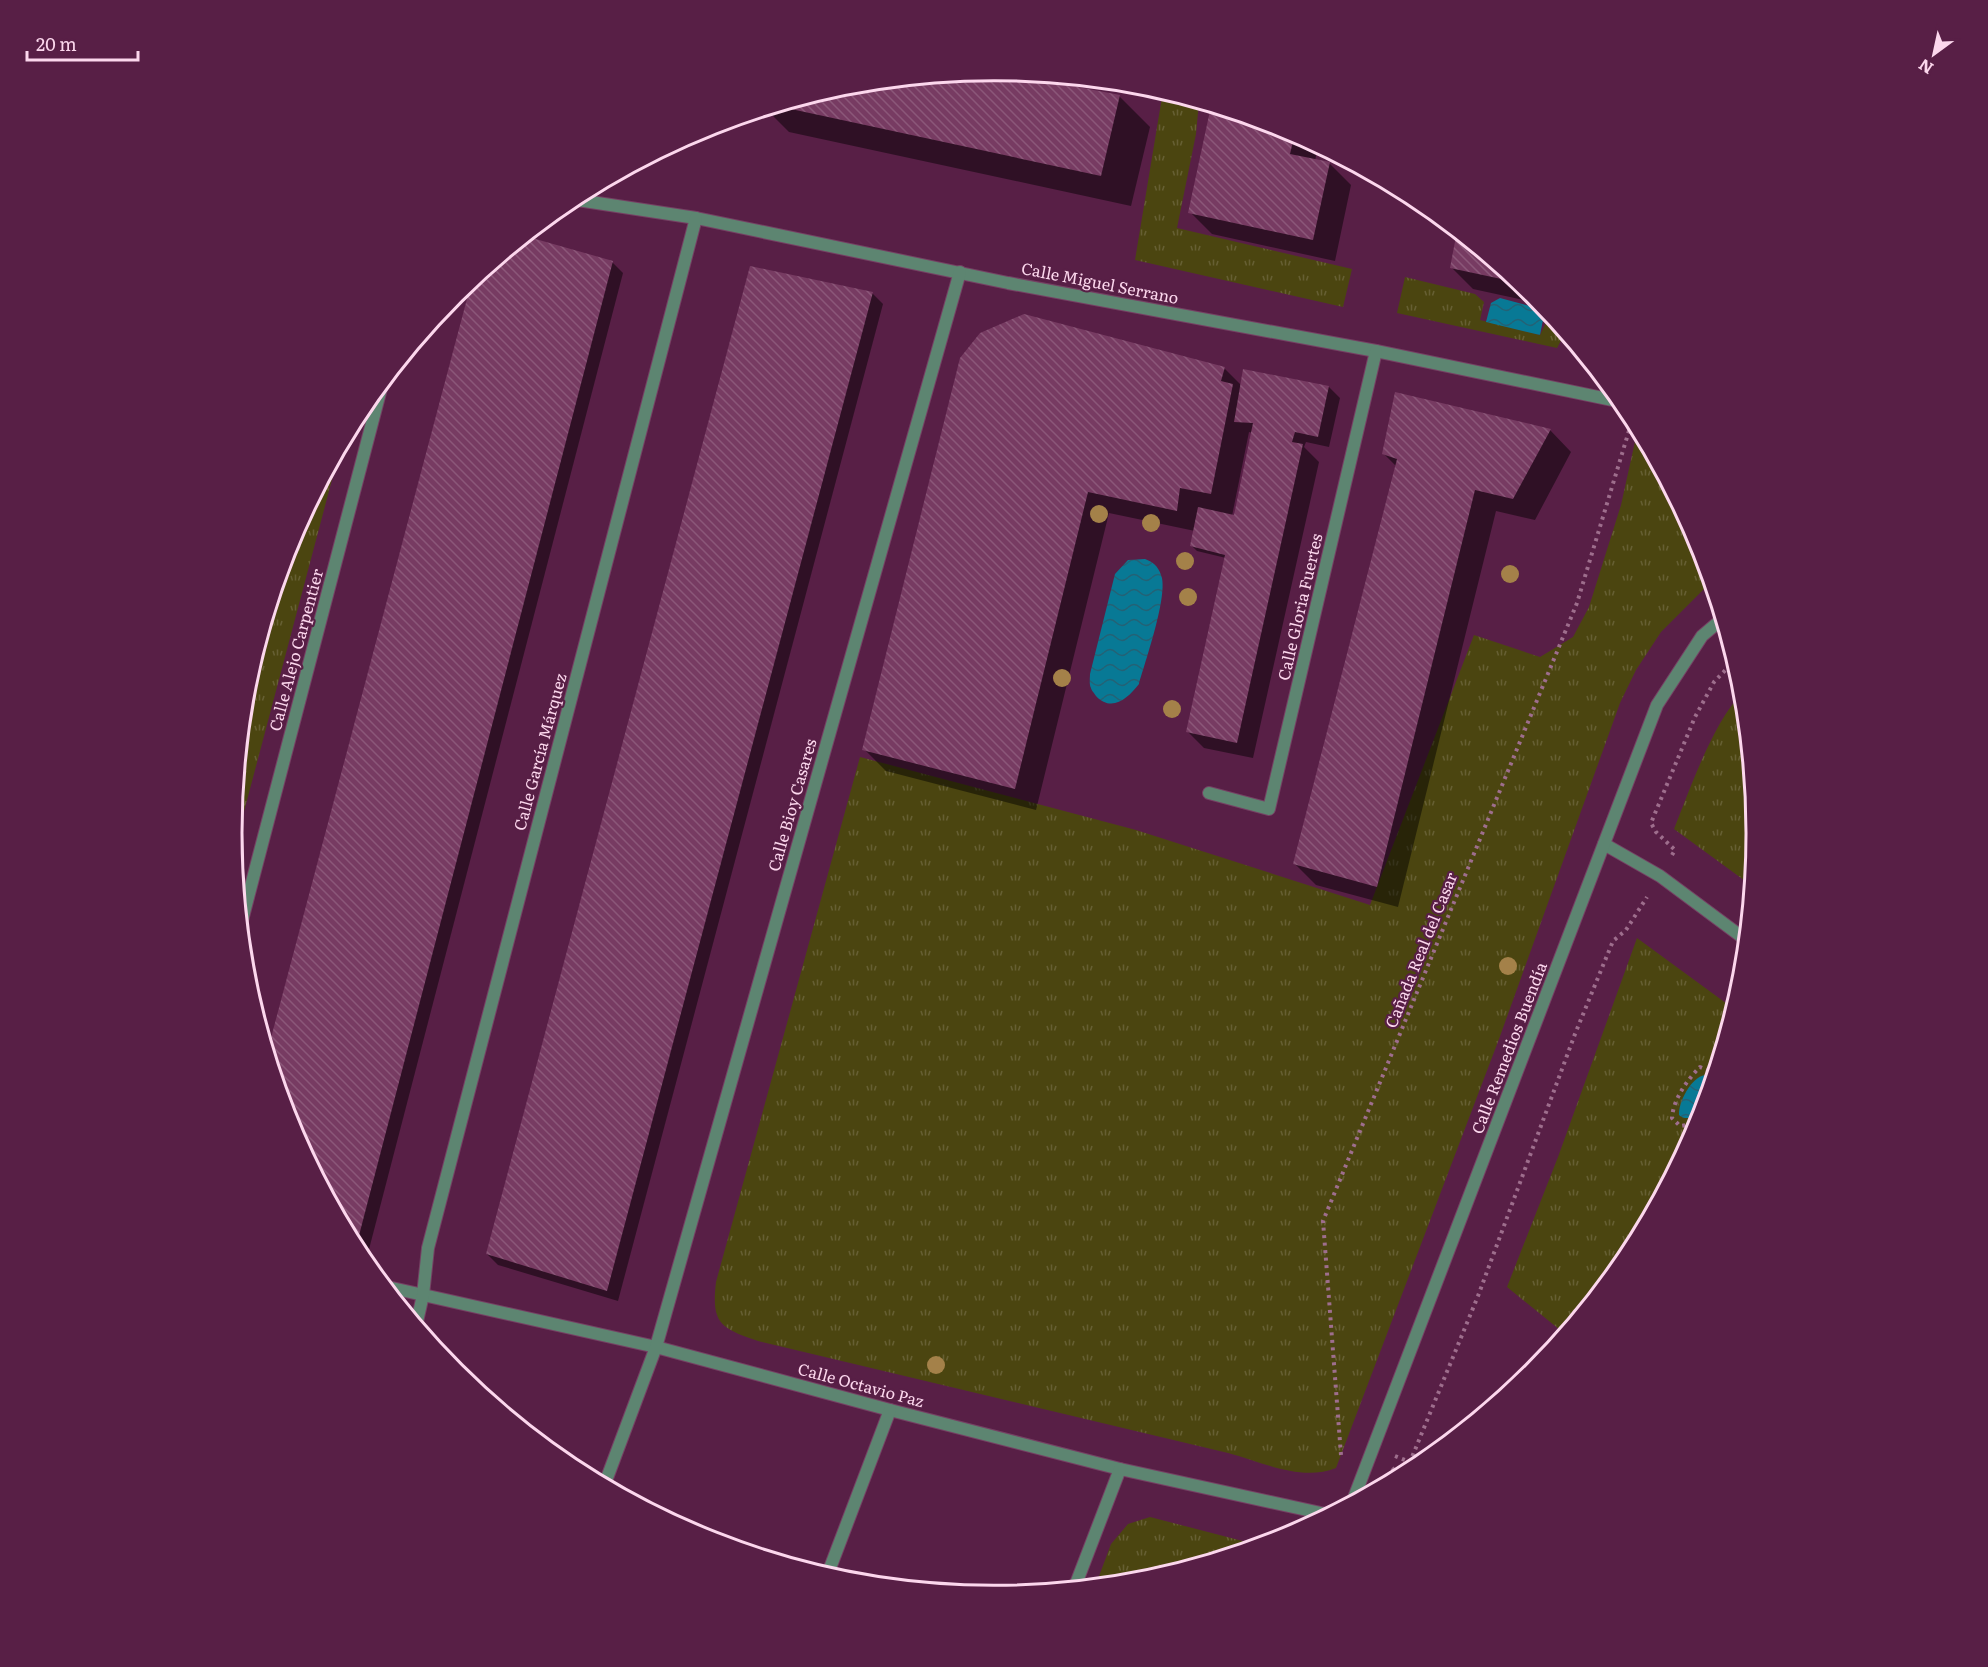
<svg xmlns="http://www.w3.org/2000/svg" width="1988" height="1667" font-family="Literata,serif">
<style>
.grass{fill:url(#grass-tufts)}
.water{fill:url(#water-waves)}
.shadow{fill:#0007;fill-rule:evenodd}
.building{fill:url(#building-back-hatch)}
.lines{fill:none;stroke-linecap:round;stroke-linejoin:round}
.minor-casing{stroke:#764064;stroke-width:14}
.path{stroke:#9e6e8d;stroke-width:4;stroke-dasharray:3 4.5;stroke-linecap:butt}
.minor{stroke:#5d8571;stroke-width:12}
.tree{fill:#a48149}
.labels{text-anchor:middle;stroke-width:4.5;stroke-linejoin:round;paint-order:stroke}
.street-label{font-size:16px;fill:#fcd7ed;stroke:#581f46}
.rim{fill:none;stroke:#fcd7ed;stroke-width:3}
</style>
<defs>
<pattern id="grass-tufts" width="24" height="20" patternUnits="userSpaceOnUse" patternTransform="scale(1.5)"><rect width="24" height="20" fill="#4b4510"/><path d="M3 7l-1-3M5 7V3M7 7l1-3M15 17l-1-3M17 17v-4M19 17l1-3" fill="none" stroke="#665f33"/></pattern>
<pattern id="water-waves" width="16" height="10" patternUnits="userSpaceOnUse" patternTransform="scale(1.5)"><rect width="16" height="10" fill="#087995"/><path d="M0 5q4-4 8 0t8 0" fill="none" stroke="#236276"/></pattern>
<pattern id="building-back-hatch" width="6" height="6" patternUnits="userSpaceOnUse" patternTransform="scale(1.5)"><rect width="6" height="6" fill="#773b62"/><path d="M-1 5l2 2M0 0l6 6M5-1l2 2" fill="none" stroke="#8b5779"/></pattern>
</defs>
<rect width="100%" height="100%" fill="#581f46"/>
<g class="grass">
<polygon points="1163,91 1199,102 1196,134 1177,228 1352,269 1343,307 1135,260"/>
<polygon points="1405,277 1475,294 1484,302 1480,320 1540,335 1550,314 1565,333 1557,348 1397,313"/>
<path d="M1638 428 1699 542 1711 582 1661 632 1636 670 1620 703 1499 1039 1336 1468C1301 1482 1262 1462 1228 1453L758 1341C721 1328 711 1324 716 1282L860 757 1136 830 1370 905 1474 635 1540 657 1573 637 1589 607 1621 505Z"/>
<polygon points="342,442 233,853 231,833 246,684 289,541"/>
<path d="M1743 692 1757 834 1752 886 1674 829C1690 789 1713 722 1743 692Z"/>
<polygon points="1637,938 1734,1009 1699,1126 1628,1258 1565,1334 1507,1287 1558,1157"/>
<polygon points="1150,1517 1262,1546 1143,1582 1095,1587 1111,1544 1128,1524"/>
</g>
<g class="water">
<polygon points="1500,298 1545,310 1540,335 1486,322 1491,303"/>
<path d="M1145 559C1153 562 1158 566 1161 575 1169 594 1145 662 1139 684 1128 698 1112 713 1096 696 1095 694 1091 690 1091 688 1089 684 1090 678 1090 674L1115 574 1128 560Z"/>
<path d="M1705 1075 1713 1078 1702 1114C1695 1117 1685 1121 1679 1115 1678 1103 1691 1077 1705 1075Z"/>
</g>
<g class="shadow">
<polygon points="992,71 1119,96 1150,127 1131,206 789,132 766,109 845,85"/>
<polygon points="1213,106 1286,129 1318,146 1315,161 1330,164 1351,185 1335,261 1212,234 1190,212"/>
<polygon points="1459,232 1534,294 1542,304 1473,289 1451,267"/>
<polygon points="524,237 612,262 623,273 367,1257 358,1254 289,1125 268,1056 474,278"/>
<polygon points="872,293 883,304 618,1301 498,1265 487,1254"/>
<path d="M961 358 1224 368 1242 386 1244 371 1329 387 1340 398 1329 447 1306 442 1304 447 1319 462 1253 758 1204 748 1188 732 1226 558 1197 551 1192 546 1195 531 1109 513 1036 810 886 771 864 749ZM1249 432 1253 433 1235 518 1232 516Z"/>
<polygon points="1550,430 1571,452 1535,520 1496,511 1398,907 1316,885 1294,863 1396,466 1383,453"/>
</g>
<g class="building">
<polygon points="994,71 1120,95 1101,176 777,106 845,85"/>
<polygon points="1211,106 1286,129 1295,133 1290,154 1330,162 1313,240 1188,213"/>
<polygon points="1457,231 1519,282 1520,283 1450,268"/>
<polygon points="525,236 613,261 356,1247 354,1247 289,1125 267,1053 472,280"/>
<polygon points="750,266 873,292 607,1291 486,1254"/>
<polygon points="1024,314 1225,367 1221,381 1233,384 1211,494 1180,488 1177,511 1088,492 1015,789 862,750 960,358 980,333"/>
<polygon points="1243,369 1329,386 1318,437 1295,432 1292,442 1303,444 1237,743 1186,732 1225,555 1190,546 1198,507 1234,515 1253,423 1234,422"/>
<polygon points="1395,392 1551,429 1513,499 1475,490 1377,887 1293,864 1397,459 1382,454"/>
</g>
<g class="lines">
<defs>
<g id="minor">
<polyline points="571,199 696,218 1008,283 1376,351 1622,402"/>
<polyline points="1209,793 1269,809 1376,351"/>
<polyline points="1604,844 1660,876 1746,940"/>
<polyline points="240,928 383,381"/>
<polyline points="383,1286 656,1347 890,1410 1120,1469 1330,1515"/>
<polyline points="416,1326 423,1295 428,1248 696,218"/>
<polyline points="604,1486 656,1347 960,272"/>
<polyline points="1352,1503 1657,705 1702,636 1722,619"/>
<polyline points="827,1576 890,1410"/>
<polyline points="1074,1589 1120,1469"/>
</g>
</defs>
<use href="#minor" class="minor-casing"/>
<g class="path">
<polyline points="1672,855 1675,850 1656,832 1651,823 1695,717 1714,682 1735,660"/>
<path d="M1700 1123 1680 1126 1672 1118C1673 1100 1687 1080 1700 1067L1715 1073"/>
<polyline points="1341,1455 1323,1221 1577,603 1631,424"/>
<polyline points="1395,1456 1410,1462 1478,1296 1575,1034 1613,941 1626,930 1647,897"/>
<polyline points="1392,1468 1401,1477"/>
</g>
<use href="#minor" class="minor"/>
</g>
<g class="tree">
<circle cx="1099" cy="514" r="9"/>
<circle cx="1151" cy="523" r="9"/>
<circle cx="1185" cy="561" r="9"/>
<circle cx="1510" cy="574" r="9"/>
<circle cx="1188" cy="597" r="9"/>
<circle cx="1062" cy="678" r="9"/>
<circle cx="1172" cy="709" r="9"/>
<circle cx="1508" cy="966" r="9"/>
<circle cx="936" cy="1365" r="9"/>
</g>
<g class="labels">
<g class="street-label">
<text transform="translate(1100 283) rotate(11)" y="6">Calle Miguel Serrano</text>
<text transform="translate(1300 607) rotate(-77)" y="6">Calle Gloria Fuertes</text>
<text transform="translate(296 650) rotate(-75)" y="6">Calle Alejo Carpentier</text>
<text transform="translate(540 752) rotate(-75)" y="6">Calle García Márquez</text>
<text transform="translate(792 805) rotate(-74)" y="6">Calle Bioy Casares</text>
<text transform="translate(1421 950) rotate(-68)" y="6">Cañada Real del Casar</text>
<text transform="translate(1509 1048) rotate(-69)" y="6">Calle Remedios Buendía</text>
<text transform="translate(861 1385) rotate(15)" y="6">Calle Octavio Paz</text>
</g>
</g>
<path d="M0 0H1988V1667H0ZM242 833a752 752 0 1 1 1504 0a752 752 0 1 1-1504 0Z" fill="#581f46" fill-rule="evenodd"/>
<path class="rim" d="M242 833a752 752 0 1 1 1504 0a752 752 0 1 1-1504 0Z"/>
<g transform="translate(1934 54) rotate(213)" stroke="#581f46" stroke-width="4.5" paint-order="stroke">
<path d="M0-4.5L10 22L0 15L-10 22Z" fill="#fcd7ed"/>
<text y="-9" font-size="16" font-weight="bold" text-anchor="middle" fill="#fcd7ed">N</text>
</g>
<path d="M27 51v9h111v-9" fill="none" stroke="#fcd7ed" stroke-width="3"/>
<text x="36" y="51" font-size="18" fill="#fcd7ed" stroke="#581f46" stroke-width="4.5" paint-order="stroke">20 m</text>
</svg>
